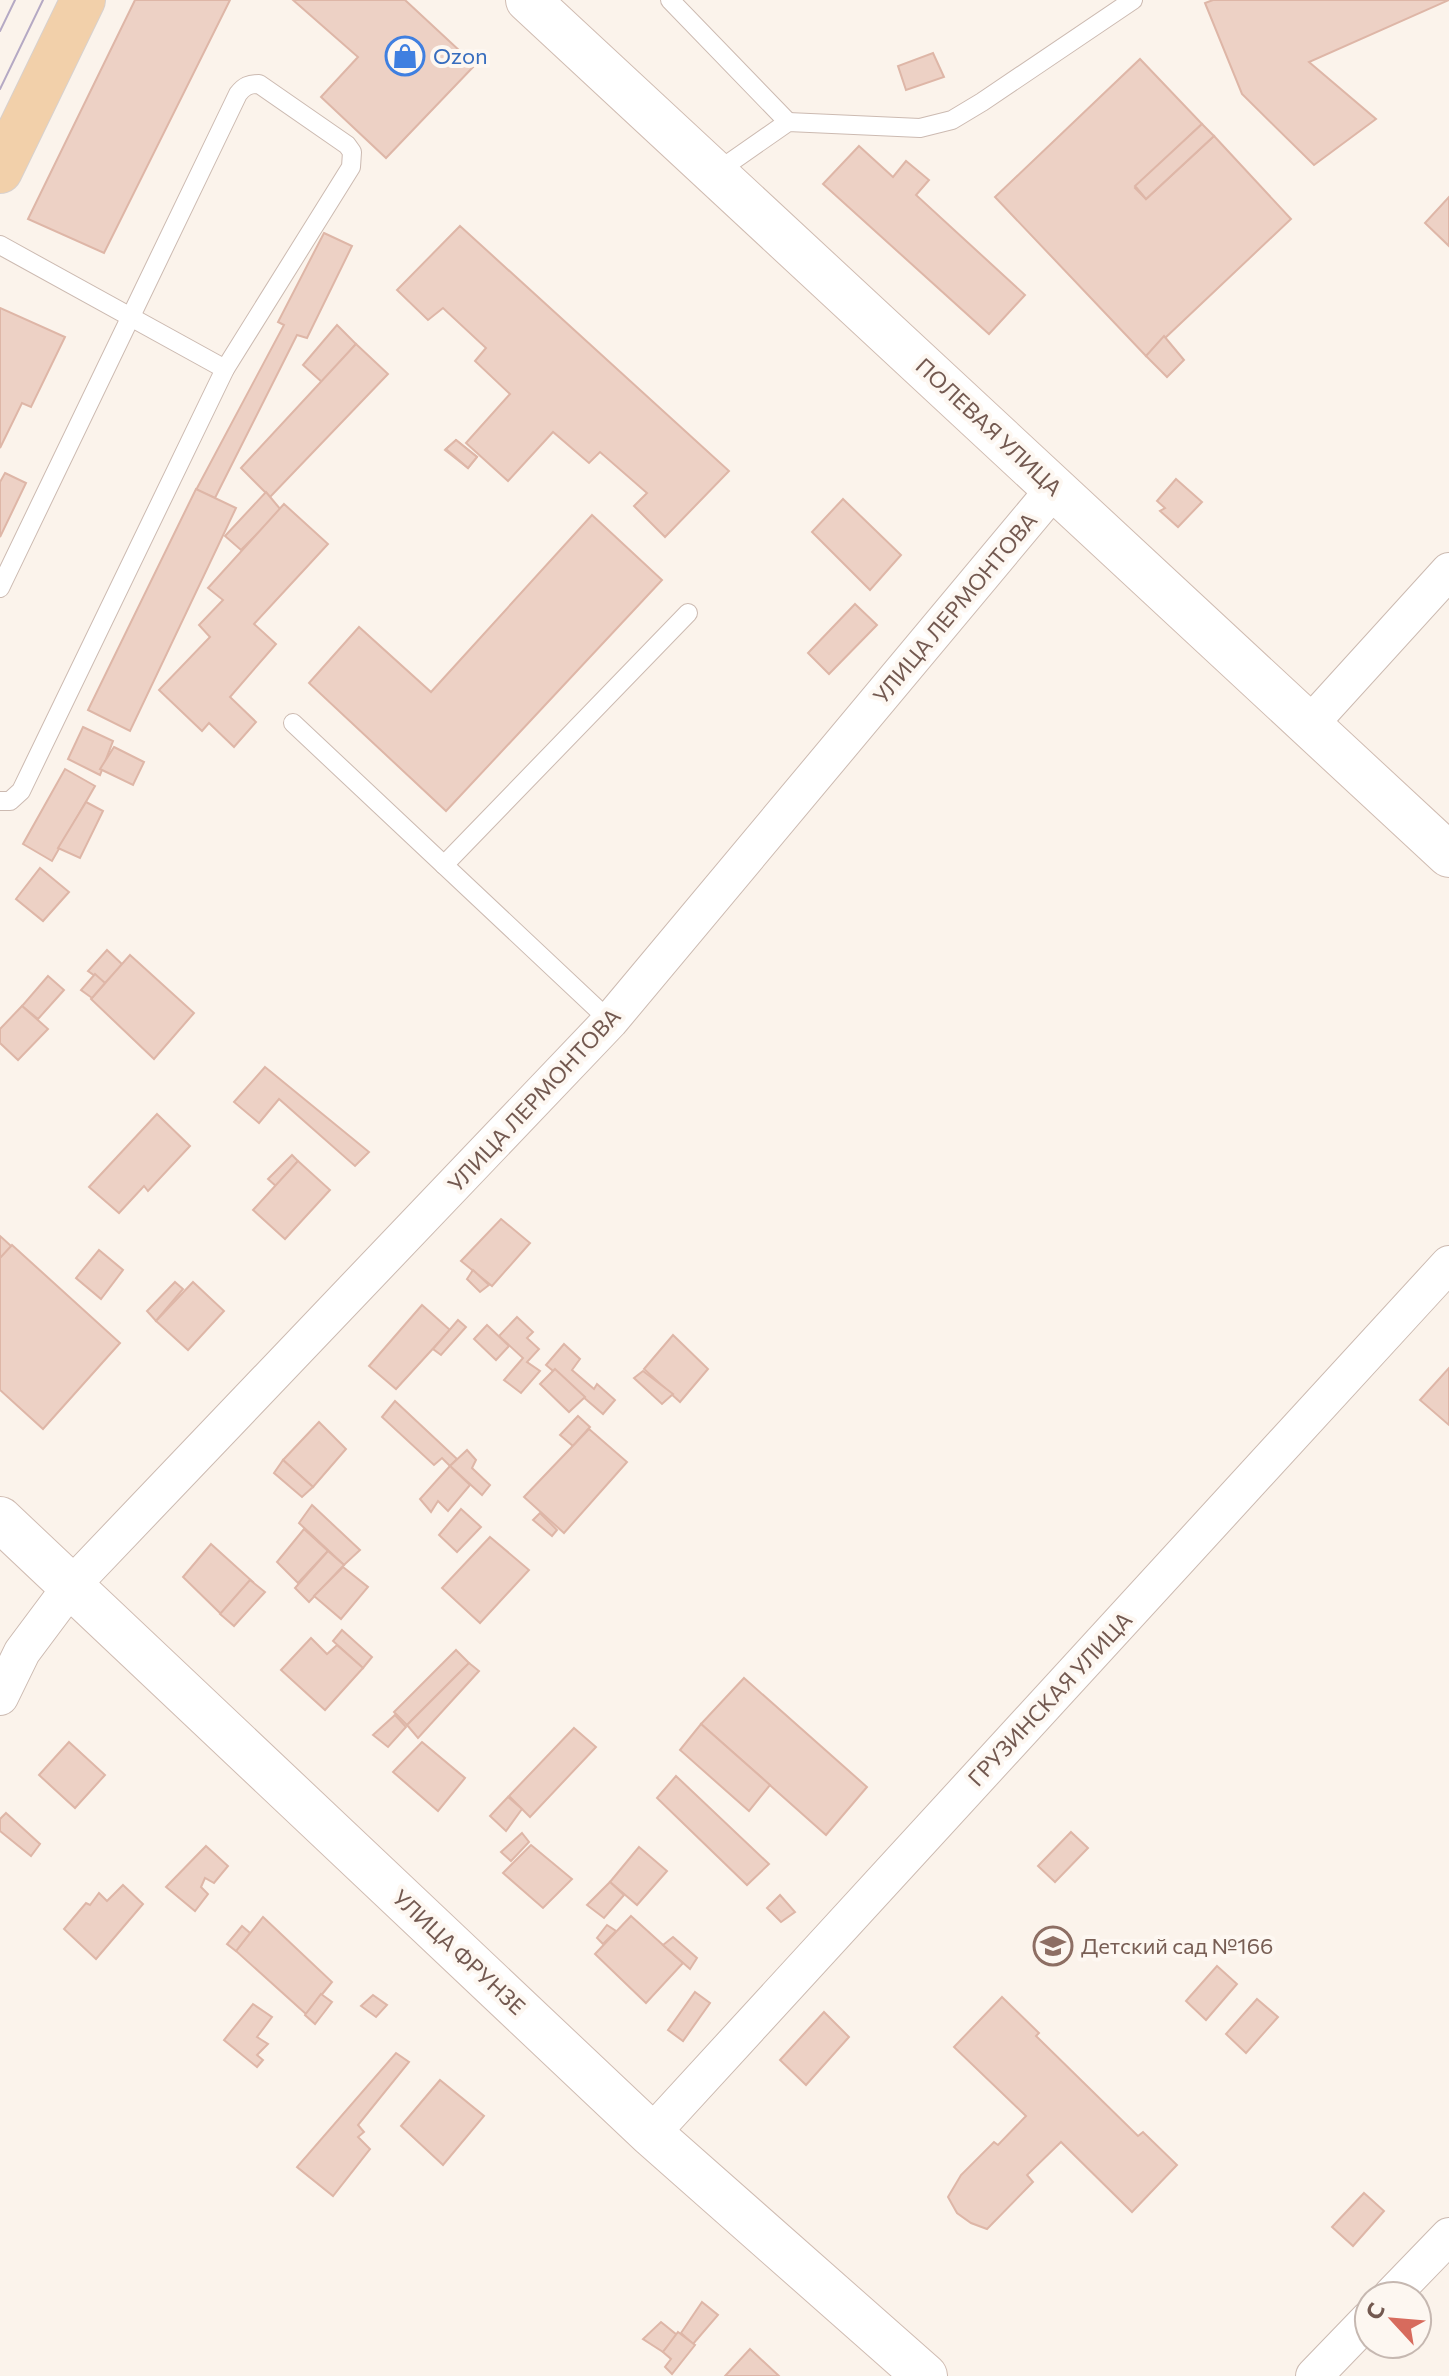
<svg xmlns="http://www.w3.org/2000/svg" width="1449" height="2376" font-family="Commissioner,sans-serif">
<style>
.building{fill:#edd1c5;stroke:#deb6a7;stroke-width:2}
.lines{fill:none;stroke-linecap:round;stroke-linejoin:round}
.lane-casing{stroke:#ccbab1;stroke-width:20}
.street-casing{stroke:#ccbab1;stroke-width:38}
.secondary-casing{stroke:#d0bcb2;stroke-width:46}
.primary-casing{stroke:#d8d1ce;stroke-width:46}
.lane{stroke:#fff;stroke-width:18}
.street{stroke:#fff;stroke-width:36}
.secondary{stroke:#fff;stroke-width:44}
.primary{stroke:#f2d0aa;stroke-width:44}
.tram{stroke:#b5a9c4;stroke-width:2}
.labels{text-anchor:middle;stroke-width:8;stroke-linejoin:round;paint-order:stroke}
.shop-label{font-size:22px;fill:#366cbe;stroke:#fdf7f1;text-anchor:start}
.street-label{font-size:22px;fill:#735950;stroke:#fdf7f1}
.education-label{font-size:22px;fill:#785e54;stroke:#fdf7f1;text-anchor:start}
</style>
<rect width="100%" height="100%" fill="#fbf3eb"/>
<g class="building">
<polygon points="135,0 230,0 104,253 28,219"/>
<polygon points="293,0 405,0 475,65 386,158 321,97 358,57"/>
<polygon points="1213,0 1449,0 1309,62 1376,119 1314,165 1242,94 1205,3"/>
<polygon points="933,53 944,77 906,90 898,66"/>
<polygon points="1140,59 1202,124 1135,188 1146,199 1214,136 1291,219 1146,356 995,197"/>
<polygon points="1202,124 1214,136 1146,199 1135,186"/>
<polygon points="859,146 893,177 906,161 929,180 916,195 1025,295 989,334 823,184"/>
<polygon points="1449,197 1449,246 1425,223"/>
<polygon points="460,226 729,471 665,537 634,506 647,493 600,452 589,463 553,432 508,481 466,443 510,394 475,361 486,348 443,308 428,320 397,290"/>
<polygon points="324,233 352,246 307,338 297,335 215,498 196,490 284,325 278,322"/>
<polygon points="0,308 65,337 31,407 22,403 0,448"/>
<polygon points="337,325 356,344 323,383 303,365"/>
<polygon points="1164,336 1184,360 1167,377 1146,356"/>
<polygon points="356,344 388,374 270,497 241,468"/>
<polygon points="456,440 477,457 468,468 445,450"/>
<polygon points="456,440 477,457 468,468 446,449"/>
<polygon points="5,473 26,483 0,537 0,482"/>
<polygon points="1176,479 1202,502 1178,527 1160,511 1165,508 1157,501"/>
<polygon points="196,489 236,508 130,731 88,710"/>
<polygon points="266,492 281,510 241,550 225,536"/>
<polygon points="843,499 901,555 870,590 812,532"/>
<polygon points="284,504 328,544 254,624 276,644 230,697 256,722 234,747 209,723 202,731 159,690 210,637 199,625 223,600 208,588"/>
<polygon points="592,515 662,580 446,811 309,683 359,627 431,692"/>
<polygon points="855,604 877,625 829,674 808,653"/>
<polygon points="83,727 113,741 100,775 68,759"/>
<polygon points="114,747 144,762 133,785 100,769"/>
<polygon points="65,769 95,786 52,861 23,844"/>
<polygon points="86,802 103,811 80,858 58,848"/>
<polygon points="40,868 69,892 43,921 16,899"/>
<polygon points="107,950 123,965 105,983 88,971"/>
<polygon points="130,955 194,1013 154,1059 91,999"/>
<polygon points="95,974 105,983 92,998 81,990"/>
<polygon points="48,976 64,990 38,1019 22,1006"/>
<polygon points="22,1006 48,1029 18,1060 0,1043 0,1029"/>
<polygon points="265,1067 369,1152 355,1166 279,1099 259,1123 234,1102"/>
<polygon points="157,1114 190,1146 148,1191 144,1186 119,1213 89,1187"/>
<polygon points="292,1155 298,1161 277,1187 268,1179"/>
<polygon points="298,1161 330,1190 285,1239 253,1210"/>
<polygon points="501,1219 530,1243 492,1286 461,1261"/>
<polygon points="0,1236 117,1342 42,1425 0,1387"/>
<polygon points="12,1245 120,1343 43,1429 0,1390 0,1258"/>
<polygon points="99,1250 123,1270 101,1299 76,1278"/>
<polygon points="473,1270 489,1285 480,1292 467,1279"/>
<polygon points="175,1282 183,1289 156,1321 147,1311"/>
<polygon points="193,1282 224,1311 188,1350 156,1321"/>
<polygon points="422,1305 450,1330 396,1389 369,1366"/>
<polygon points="517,1317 533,1332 527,1338 539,1349 527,1362 540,1371 521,1393 504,1380 523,1358 499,1336"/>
<polygon points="458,1320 466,1327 441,1355 433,1349"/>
<polygon points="487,1325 509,1346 496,1360 474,1339"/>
<polygon points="673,1335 708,1369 680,1402 644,1369"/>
<polygon points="564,1344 580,1359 572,1370 594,1389 597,1384 615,1400 603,1414 546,1365"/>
<polygon points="1449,1368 1449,1425 1420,1400"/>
<polygon points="555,1369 585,1397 569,1412 540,1384"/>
<polygon points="643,1371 673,1394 662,1404 634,1378"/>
<polygon points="395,1401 457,1459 450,1466 442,1458 434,1465 382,1417"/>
<polygon points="578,1416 590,1427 573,1446 560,1435"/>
<polygon points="319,1422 346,1449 313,1487 283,1460"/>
<polygon points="589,1429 627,1462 564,1533 524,1497"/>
<polygon points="467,1450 476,1460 472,1468 490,1485 482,1495 450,1466"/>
<polygon points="283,1460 313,1487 302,1497 274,1473"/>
<polygon points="450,1466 470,1485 448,1511 438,1501 431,1512 420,1499"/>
<polygon points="312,1505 360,1550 344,1565 299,1523"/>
<polygon points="461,1509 481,1527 457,1552 439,1535"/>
<polygon points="540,1513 557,1530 552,1536 533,1520"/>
<polygon points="304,1529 328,1551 298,1583 277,1562"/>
<polygon points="490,1537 529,1570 480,1623 442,1588"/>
<polygon points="211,1544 253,1582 222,1615 183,1577"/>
<polygon points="328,1551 344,1565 309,1602 295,1588"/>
<polygon points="343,1567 368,1587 341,1619 314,1596"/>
<polygon points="250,1580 265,1592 234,1626 220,1614"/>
<polygon points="342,1630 372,1657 363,1668 333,1641"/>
<polygon points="311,1638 327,1654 337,1645 363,1668 325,1710 281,1670"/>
<polygon points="456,1650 469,1663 407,1725 394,1712"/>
<polygon points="469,1663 479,1671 418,1738 407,1725"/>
<polygon points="744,1678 867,1787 826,1835 701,1724"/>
<polygon points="395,1715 406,1727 388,1747 373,1735"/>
<polygon points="701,1724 770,1785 749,1811 680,1750"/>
<polygon points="574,1728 596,1747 530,1817 509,1796"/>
<polygon points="69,1742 105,1775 75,1808 39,1775"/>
<polygon points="422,1742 465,1778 438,1811 393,1772"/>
<polygon points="676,1776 769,1864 747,1885 657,1798"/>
<polygon points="508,1797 522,1809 506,1831 490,1816"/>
<polygon points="6,1813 40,1844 31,1856 0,1831 0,1819"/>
<polygon points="1071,1832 1088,1848 1055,1882 1038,1866"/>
<polygon points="522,1833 529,1842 511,1861 501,1852"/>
<polygon points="531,1845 572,1879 543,1908 503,1873"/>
<polygon points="206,1846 228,1866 214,1883 205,1878 201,1887 208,1894 195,1911 166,1887"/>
<polygon points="639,1847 667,1871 637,1905 610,1882"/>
<polygon points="610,1882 624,1895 604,1918 587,1905"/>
<polygon points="123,1885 143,1904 96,1959 64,1929 86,1903 90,1905 99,1893 107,1901"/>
<polygon points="780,1895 795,1912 781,1922 767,1908"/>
<polygon points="631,1916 683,1963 646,2003 595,1954"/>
<polygon points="263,1917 332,1982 306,2014 236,1951"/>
<polygon points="607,1925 616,1931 603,1944 597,1938"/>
<polygon points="242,1926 250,1933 236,1951 227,1944"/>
<polygon points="673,1937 697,1958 690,1969 663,1945"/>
<polygon points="1217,1966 1237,1984 1206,2020 1186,2001"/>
<polygon points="695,1992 710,2003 683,2041 668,2030"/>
<polygon points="321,1994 332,2002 315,2024 305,2015"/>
<polygon points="373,1995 387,2005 376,2017 361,2006"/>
<polygon points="1002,1997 1039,2033 1036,2036 1138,2136 1143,2132 1177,2165 1132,2212 1061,2142 1027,2175 1033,2182 987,2229 971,2223 957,2213 948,2197 961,2175 994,2142 998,2145 1026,2116 954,2047"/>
<polygon points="1257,1999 1278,2017 1246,2053 1226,2034"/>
<polygon points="253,2004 272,2017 257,2037 268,2044 257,2055 263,2060 257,2067 224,2040"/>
<polygon points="824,2012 849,2037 806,2085 780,2060"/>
<polygon points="396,2053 409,2062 358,2125 364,2132 358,2137 370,2149 333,2196 297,2167"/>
<polygon points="440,2080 484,2116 443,2165 401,2126"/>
<polygon points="1364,2193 1384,2211 1353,2246 1332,2227"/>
<polygon points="702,2302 718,2315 693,2344 681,2333"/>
<polygon points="661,2322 677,2335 663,2352 643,2339"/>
<polygon points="678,2332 695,2345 672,2374 665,2367 671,2359 663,2352"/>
<polygon points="750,2349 779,2376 725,2376"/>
</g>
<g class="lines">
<defs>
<g id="lane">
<polyline points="670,0 788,122"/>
<polyline points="715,173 788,122 920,128 952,120 982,102 1133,0"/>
<polyline points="0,245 225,369"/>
<path d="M0 588 238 94C244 86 249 84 259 84L347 145 352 152 351 167 225 369 21 791 10 801H0"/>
<polyline points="293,723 610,1021"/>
<polyline points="444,865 688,613"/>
</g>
<g id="street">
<polyline points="1310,724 1449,571"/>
<polyline points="0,1697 22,1652 72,1585 610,1021 1055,488"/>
<polyline points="651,2134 1449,1264"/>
<polyline points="1391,2296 1449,2236"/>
<polyline points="1314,2376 1369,2319"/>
</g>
<g id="secondary">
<polyline points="528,0 1449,855"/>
<polyline points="0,1519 651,2134 925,2376"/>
</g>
<polyline id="primary" points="0,171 83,0"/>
</defs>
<use href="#lane" class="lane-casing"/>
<use href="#street" class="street-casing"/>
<use href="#secondary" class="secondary-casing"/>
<use href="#primary" class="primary-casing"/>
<use href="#lane" class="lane"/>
<use href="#street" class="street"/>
<use href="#secondary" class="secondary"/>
<use href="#primary" class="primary"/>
<g class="tram">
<polyline points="0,31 15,0"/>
<polyline points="0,89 43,0"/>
</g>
</g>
<defs>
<symbol id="shop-ring" viewBox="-11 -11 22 22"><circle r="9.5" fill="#fdf7f1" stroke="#3f7fe0" stroke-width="1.5"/><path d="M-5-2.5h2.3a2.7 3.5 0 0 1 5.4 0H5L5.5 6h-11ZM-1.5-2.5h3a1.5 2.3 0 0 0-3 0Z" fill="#3f7fe0"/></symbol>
<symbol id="school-ring" viewBox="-11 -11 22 22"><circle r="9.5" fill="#fdf7f1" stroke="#8d6e63" stroke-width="1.5"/><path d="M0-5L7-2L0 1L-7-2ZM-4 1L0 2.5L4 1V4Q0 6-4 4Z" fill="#8d6e63"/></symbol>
</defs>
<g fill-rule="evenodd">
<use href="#shop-ring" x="383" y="34" width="44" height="44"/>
<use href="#school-ring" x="1031" y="1924" width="44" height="44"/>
</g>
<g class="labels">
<g class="shop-label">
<text x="433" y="64">Ozon</text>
</g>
<g class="street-label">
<text transform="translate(989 427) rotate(43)" y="8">ПОЛЕВАЯ УЛИЦА</text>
<text transform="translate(955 608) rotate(-50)" y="8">УЛИЦА ЛЕРМОНТОВА</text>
<text transform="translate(534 1100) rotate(-47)" y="8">УЛИЦА ЛЕРМОНТОВА</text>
<text transform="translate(1050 1699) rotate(-47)" y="8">ГРУЗИНСКАЯ УЛИЦА</text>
<text transform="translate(459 1952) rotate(43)" y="8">УЛИЦА ФРУНЗЕ</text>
</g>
<g class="education-label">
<text x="1081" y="1954">Детский сад №166</text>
</g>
</g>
<g transform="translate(1393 2320) rotate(296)"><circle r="38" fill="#fdf7f1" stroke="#c6b8b1" stroke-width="2"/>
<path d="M0-6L14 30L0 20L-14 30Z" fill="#d76b5d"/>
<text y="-12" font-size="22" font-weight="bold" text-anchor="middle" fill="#735950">С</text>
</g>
</svg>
